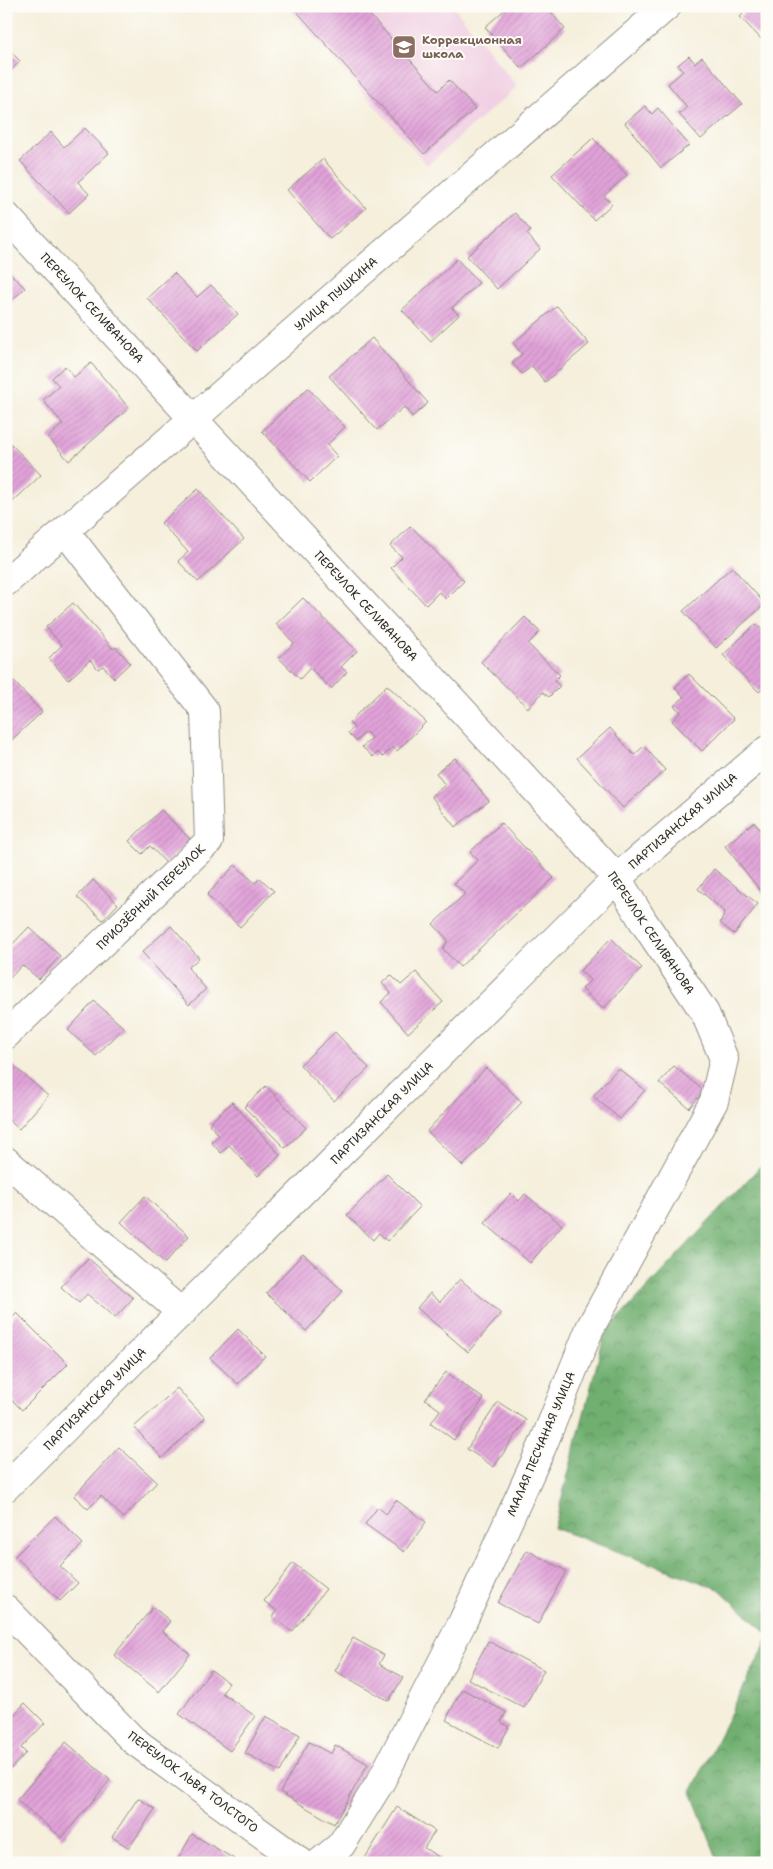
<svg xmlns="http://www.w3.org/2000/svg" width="773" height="1869" font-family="'Shantell Sans',sans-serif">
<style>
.built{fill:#f1d0e3}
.forest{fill:url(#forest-crowns);stroke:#4e6d4e}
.building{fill:url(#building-hatch)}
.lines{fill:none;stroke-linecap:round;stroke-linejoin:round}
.street-casing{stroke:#908d84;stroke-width:30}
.secondary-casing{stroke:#908d84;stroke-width:30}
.street{stroke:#fff;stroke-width:28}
.secondary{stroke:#fff;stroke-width:28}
.labels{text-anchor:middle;stroke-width:4;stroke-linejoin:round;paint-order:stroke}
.education-label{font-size:12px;font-weight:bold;fill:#785e54;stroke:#fdfcf7;text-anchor:start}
.street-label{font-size:12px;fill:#2b2b2b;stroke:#fdfcf7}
</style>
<defs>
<pattern id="forest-crowns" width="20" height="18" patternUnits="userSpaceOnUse" patternTransform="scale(1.25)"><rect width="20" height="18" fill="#70af70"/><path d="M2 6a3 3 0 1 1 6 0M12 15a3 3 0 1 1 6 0" fill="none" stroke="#5c8f5c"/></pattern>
<pattern id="building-hatch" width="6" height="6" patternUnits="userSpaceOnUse" patternTransform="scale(1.25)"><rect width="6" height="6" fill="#e1a3d9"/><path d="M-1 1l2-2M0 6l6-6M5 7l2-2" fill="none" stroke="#c18cba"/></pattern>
</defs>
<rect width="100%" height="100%" fill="#fdfcf7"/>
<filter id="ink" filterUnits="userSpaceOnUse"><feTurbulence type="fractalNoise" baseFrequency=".02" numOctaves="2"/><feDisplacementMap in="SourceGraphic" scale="10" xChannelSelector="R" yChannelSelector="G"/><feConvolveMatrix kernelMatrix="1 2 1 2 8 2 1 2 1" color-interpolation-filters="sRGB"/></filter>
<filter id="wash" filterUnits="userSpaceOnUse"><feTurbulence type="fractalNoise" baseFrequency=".0096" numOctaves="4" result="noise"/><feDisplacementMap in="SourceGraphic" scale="20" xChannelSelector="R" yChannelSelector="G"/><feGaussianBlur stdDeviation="1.12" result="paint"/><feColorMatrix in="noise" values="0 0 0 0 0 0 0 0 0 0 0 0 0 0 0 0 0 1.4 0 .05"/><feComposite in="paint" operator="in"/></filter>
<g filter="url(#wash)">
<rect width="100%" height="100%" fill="#f5efdc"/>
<polygon class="built" points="287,6 453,6 517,87 427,165"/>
<g class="forest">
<polygon points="767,1159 767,1633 719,1589 554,1528 605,1333"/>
<polygon points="767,1641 767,1863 719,1863 691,1792"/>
</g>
<g id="blocks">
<g class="building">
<polygon points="292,6 362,6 438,91 449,80 475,109 424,154"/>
<polygon points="509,6 546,6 565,29 521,68 485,27"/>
<polygon points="751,6 767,6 767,45 740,17"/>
<polygon points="6,47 20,61 6,76"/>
<polygon points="689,56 695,63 702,57 742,104 701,139 679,114 687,107 668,84 683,71 678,65"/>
<polygon points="645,106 652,114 658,108 689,145 661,168 625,123"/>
<polygon points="85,128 109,153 78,182 89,194 69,213 20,161 51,132 64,147"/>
<polygon points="593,138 627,175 604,196 612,204 594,220 552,175"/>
<polygon points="323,159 366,208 330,239 287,190"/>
<polygon points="515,213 531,231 527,234 540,249 497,289 467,256"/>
<polygon points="457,259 479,283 452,308 459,315 431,341 402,310"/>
<polygon points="6,269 25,288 6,306"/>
<polygon points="174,273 197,297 211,285 238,314 197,351 147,298"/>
<polygon points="557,306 589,344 545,382 532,366 522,374 512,363 522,354 513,343"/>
<polygon points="372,338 428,403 412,417 404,407 377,430 329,376"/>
<polygon points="91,363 129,408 69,461 48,437 63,424 43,400 59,386 52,378 65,366 74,377"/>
<polygon points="308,388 345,427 327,445 337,456 310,482 262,431"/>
<polygon points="10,443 41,475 6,508 6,446"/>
<polygon points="198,489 244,539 198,582 178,561 188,552 161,523"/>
<polygon points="411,526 464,581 446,599 439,592 426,605 391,568 402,557 390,546"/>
<polygon points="732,567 765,604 716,648 683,611"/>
<polygon points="303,598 357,651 341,667 347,672 331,689 310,668 300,679 279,658 294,643 276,624"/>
<polygon points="73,603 113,649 116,647 130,663 114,678 103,666 98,669 90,660 68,680 49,658 62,645 46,627"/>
<polygon points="525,617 540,632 528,644 560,675 554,681 560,686 549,697 543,692 528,708 481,662"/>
<polygon points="756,624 767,634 767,684 759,692 723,655"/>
<polygon points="6,673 42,712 6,745"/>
<polygon points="689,674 734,719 702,751 672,721 681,712 674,706 684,697 675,688"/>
<polygon points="387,685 426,722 397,751 393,747 383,757 378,752 373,757 362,747 372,738 366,732 356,741 348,733 354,727 349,722"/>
<polygon points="610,728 634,755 644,746 665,770 623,808 577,758"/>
<polygon points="455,758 489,801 455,827 431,796 445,785 436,773"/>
<polygon points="161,810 190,839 166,863 150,846 142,854 129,841"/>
<polygon points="754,822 767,838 767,893 764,895 725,846"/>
<polygon points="501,823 554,878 460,967 443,949 448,940 433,924 465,894 454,883 478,860 470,852"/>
<polygon points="235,865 255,883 260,878 274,891 240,927 207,895"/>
<polygon points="714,869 758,904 734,934 720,923 725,912 698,889"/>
<polygon points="93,880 118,904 103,920 77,897"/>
<polygon points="171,926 199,958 188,968 206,989 189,1005 142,952"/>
<polygon points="29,927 60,956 39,979 22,965 9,979 6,977 6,951"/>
<polygon points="611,938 642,968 603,1009 582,989 590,980 580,971"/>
<polygon points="416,972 443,1002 408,1033 381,1002 391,993 382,983 391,975 401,985"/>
<polygon points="94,1001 123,1027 96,1056 68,1030"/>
<polygon points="335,1032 369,1068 334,1101 300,1065"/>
<polygon points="13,1065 48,1096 19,1129 6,1118 6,1073"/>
<polygon points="674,1066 704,1091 689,1108 659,1083"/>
<polygon points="486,1068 522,1102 463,1166 427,1131"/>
<polygon points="618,1068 645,1090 620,1119 593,1096"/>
<polygon points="266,1086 306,1128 285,1148 244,1107"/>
<polygon points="232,1102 280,1155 258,1176 229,1145 221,1153 211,1142 219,1135 209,1124"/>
<polygon points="387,1174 420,1207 387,1241 379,1233 373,1240 347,1215"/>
<polygon points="511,1193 519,1201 525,1194 562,1225 530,1263 485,1223"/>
<polygon points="145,1196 189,1236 165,1263 121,1222"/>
<polygon points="303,1254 343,1291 306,1331 266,1293"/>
<polygon points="88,1258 133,1298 115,1318 87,1294 79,1303 61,1287"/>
<polygon points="460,1279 501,1314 468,1352 417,1308 430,1293 440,1302"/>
<polygon points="17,1313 68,1364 22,1410 6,1394 6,1324"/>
<polygon points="238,1329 265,1356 238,1384 210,1358"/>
<polygon points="446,1372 484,1399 454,1440 431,1423 440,1410 425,1399"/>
<polygon points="177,1388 205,1418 162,1458 134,1427"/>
<polygon points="498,1402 526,1420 494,1467 467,1449"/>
<polygon points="119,1447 157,1482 124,1518 101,1496 88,1509 74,1496"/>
<polygon points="396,1500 426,1522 404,1552 365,1524 378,1507 386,1514"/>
<polygon points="55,1516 83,1544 60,1566 78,1583 60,1601 15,1556"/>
<polygon points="527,1550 566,1571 538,1624 498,1603"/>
<polygon points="293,1563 326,1589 292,1632 273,1617 277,1611 264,1601"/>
<polygon points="153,1607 170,1621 162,1631 190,1654 159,1692 114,1655"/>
<polygon points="353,1638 384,1655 379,1664 403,1677 389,1701 335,1671"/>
<polygon points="488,1641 544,1670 524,1708 468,1679"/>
<polygon points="211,1670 229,1683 222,1693 255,1716 230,1751 179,1714"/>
<polygon points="462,1689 506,1712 501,1722 509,1727 498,1748 446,1720"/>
<polygon points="25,1703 45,1723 21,1748 26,1753 6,1774 6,1723"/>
<polygon points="266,1716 300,1735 280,1772 245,1753"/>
<polygon points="66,1742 110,1780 62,1838 17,1800"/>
<polygon points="309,1742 331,1754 335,1745 368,1764 334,1824 280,1792"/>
<polygon points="138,1798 155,1809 129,1848 112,1837"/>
<polygon points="397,1807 435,1831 424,1848 442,1859 440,1863 403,1863 398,1860 397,1863 373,1863 365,1858"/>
<polygon points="192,1834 241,1863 176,1863"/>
</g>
</g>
</g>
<g filter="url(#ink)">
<use href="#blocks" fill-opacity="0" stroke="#908d84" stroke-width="1"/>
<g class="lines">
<defs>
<g id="street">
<polyline points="6,216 617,878 643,921 705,1013 724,1059 714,1101 590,1328 542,1447 463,1621 381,1781 341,1845 319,1863"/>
<polyline points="6,1035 209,841 205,711 65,531"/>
<polyline points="6,1161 182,1313"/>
<polyline points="6,1487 617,878 767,750"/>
<polyline points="6,1609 133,1740 302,1863"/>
</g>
<polyline id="secondary" points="6,582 667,6"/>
</defs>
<use href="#street" class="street-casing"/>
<use href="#secondary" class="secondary-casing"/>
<use href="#street" class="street"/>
<use href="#secondary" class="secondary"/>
</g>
</g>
<defs>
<symbol id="school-square" viewBox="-11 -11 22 22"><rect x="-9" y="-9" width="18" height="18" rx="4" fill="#8d6e63" stroke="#fdfcf7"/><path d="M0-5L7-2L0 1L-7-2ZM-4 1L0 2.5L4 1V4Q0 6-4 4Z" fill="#fff"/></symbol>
</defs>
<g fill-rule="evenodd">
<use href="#school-square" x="390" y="33" width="28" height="28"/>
</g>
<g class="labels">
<g class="education-label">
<text x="422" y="44">Коррекционная<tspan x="422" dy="14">школа</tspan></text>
</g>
<g class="street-label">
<text transform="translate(336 294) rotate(-41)" y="4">УЛИЦА ПУШКИНА</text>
<text transform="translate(92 308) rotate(47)" y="4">ПЕРЕУЛОК СЕЛИВАНОВА</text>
<text transform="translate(366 606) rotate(47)" y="4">ПЕРЕУЛОК СЕЛИВАНОВА</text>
<text transform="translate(683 821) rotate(-41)" y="4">ПАРТИЗАНСКАЯ УЛИЦА</text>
<text transform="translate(151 897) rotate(-44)" y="4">ПРИОЗЁРНЫЙ ПЕРЕУЛОК</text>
<text transform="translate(651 933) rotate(56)" y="4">ПЕРЕУЛОК СЕЛИВАНОВА</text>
<text transform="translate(382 1113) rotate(-45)" y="4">ПАРТИЗАНСКАЯ УЛИЦА</text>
<text transform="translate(95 1399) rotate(-45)" y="4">ПАРТИЗАНСКАЯ УЛИЦА</text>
<text transform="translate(541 1444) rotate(-67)" y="4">МАЛАЯ ПЕСЧАНАЯ УЛИЦА</text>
<text transform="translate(193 1782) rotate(37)" y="4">ПЕРЕУЛОК ЛЬВА ТОЛСТОГО</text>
</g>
</g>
<rect width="773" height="1869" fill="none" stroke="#fdfcf7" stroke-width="25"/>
</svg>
